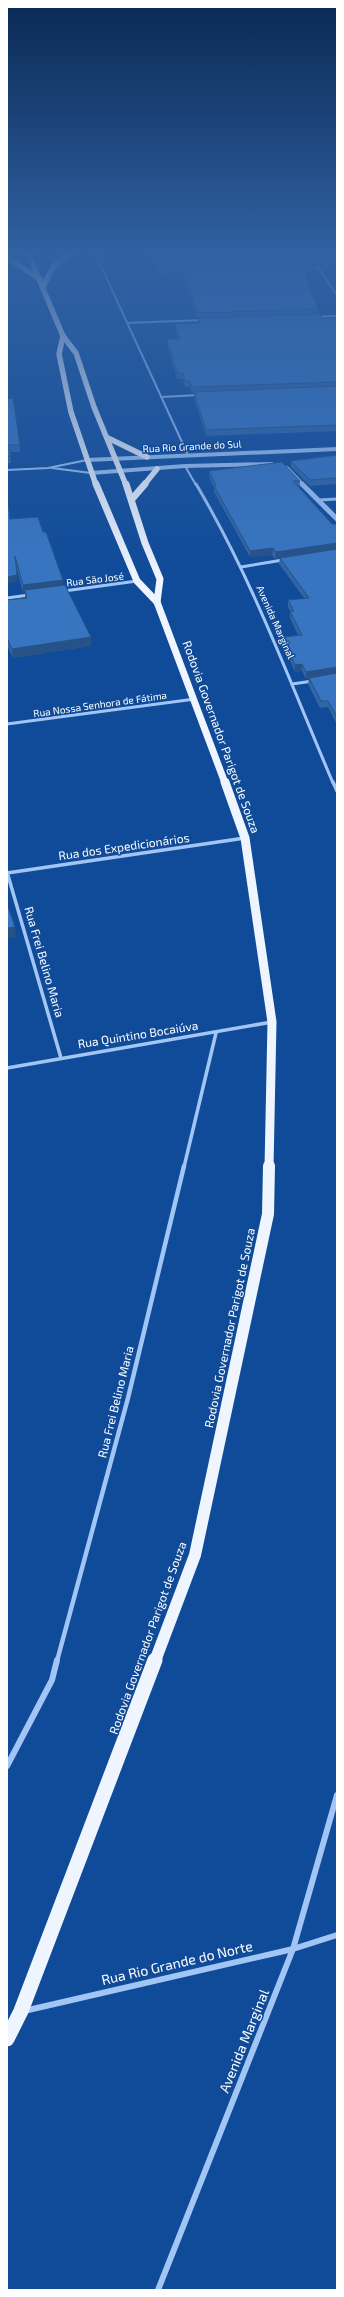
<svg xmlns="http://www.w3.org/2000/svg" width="344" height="2297" font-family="'Exo 2',sans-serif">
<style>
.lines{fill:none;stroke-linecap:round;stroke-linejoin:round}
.minor-far4{stroke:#a1c6f5;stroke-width:2}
.minor-far3{stroke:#a1c6f5;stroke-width:3}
.minor-far2{stroke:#a1c6f5;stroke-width:3.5}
.minor-far1{stroke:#a1c6f5;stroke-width:4.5}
.minor{stroke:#a1c6f5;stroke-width:6}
.tertiary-far1{stroke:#a1c6f5;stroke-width:4}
.tertiary{stroke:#a1c6f5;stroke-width:5}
.primary-far4{stroke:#eff5ff;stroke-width:5.5}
.primary-far3{stroke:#eff5ff;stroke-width:7}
.primary-far2{stroke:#eff5ff;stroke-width:9}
.primary-far1{stroke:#eff5ff;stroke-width:12}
.primary{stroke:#eff5ff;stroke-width:15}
.wall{fill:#3065a6}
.shaded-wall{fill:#275287}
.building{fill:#3875c1;stroke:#275287}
.labels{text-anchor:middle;stroke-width:3;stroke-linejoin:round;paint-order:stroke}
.far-street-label{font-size:10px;fill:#fff;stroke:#104b99}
.street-label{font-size:12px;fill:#fff;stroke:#104b99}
.near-street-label{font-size:14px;fill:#fff;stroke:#104b99}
</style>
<rect width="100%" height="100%" fill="#104b99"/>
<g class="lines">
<g class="minor-far4">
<polyline points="95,253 188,455"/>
<polyline points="315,263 337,295"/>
<polyline points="317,317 337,316"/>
<polyline points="128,323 203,320"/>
<polyline points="161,397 199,395"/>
<polyline points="185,466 196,485"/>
<polyline points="52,468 91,473"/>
<polyline points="7,470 48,468 87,460"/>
</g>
<g class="minor-far3">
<path d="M196 484C252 578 290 682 333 783"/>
<polyline points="319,500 337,499"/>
<polyline points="241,567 283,560"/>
<polyline points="64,591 137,581"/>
<polyline points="7,598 29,595"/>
<polyline points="292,684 313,681"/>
<polyline points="7,724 195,699"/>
</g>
<g class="minor-far2">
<polyline points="333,782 337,791"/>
<polyline points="7,872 61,1058"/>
<polyline points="7,873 245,838"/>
<polyline points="7,1068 272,1022"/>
<polyline points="184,1167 216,1033"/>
</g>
<polyline class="minor-far1" points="57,1661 128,1398 184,1166"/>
<g class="minor">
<polyline points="7,1766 52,1680 57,1660"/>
<polyline points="24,2011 293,1949 337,1935"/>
<polyline points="158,2290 293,1949 337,1795"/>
</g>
<g class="tertiary-far1">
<polyline points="10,253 38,253"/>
<polyline points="87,460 337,449"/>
<polyline points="287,468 303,485"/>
<polyline points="91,473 185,466 272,464"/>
</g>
<polyline class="tertiary" points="302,484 337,519"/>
<g class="primary-far4">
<polyline points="28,253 63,336 76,353 94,407 126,485"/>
<polyline points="7,258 40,279"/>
<polyline points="43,287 53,267 71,253"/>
<polyline points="63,336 59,354 71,412 96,485"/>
<polyline points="108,438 147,457"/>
<polyline points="144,485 157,469"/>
</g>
<g class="primary-far3">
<polyline points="96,484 137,581 157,602 225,783"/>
<polyline points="126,484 145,543 160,579 157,602"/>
<polyline points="132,499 145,484"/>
</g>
<polyline class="primary-far2" points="225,782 245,838 272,1022 269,1167"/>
<polyline class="primary-far1" points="155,1661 195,1555 268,1214 269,1166"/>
<polyline class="primary" points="7,2039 21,2011 155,1660"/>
</g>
<g class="wall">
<polygon points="147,253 309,253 317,265 317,270 304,271 318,309 318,314 322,318 337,318 337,431 206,436 194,398 194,393 192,393 190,387 185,387 183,379 177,379 167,345 167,339 178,339 175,329 175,324 198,323 198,318 197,318 183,276 162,280"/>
<polygon points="310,253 337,253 337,269 323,270"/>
<polygon points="7,399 20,445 20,452 10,452 11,463 7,463"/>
<polygon points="337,455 337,484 310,486 291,467 291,461"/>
<polygon points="209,471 300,481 299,487 298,487 332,524 337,524 337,725 328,707 320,708 308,684 309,678 306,679 302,671 295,672 283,644 284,637 298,635 290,618 290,611 288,607 288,600 304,598 279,564 280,558 275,559 272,555 250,557 214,492 214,488 209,477"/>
<polygon points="10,519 43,532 63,580 63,585 91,646 13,658 7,645 7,600 25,598 25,593 23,593 16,566 17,582"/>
</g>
<g class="shaded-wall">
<polygon points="183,270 183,276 162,280 162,275"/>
<polygon points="337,543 337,549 275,559 276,552"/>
<polygon points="273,548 272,555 250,557 250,551"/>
<polygon points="17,575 17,582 7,584 7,577"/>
<polygon points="63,580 63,588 25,590 25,593 23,593 23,585"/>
<polygon points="91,637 91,646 13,658 12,649"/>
<polygon points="302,664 302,671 295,672 295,665"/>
<polygon points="337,667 337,674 306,679 306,672"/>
<polygon points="15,927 16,937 7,938 7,928"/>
</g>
<g class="building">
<polygon points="150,253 309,253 317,265 302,266 318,309 197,313 183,270 162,275"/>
<polygon points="314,253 337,253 337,264 323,265"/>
<polygon points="320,314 322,318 337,318 337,382 192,387 190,381 185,382 183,373 177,373 167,339 180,339 175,324 200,323 198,318"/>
<polygon points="337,386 337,425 206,430 194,392"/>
<polygon points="13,398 20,445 8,445 11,456 7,456 7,399"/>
<polygon points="337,455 337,478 310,480 291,461"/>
<polygon points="282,462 300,481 293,481 332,524 337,524 337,543 276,552 273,548 250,551 214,486 216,486 209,471"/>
<polygon points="7,493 10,519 38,517 43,532 46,532 63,580 23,585 15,556 17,575 7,577"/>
<polygon points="337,549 337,667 306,672 302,664 295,665 284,637 302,635 290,611 294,611 288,600 309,598 280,558"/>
<polygon points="65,585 91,637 12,649 7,638 7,600 27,598 25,590"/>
<polygon points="337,673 337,717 328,701 321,701 309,678"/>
<polygon points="7,904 15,927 7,928"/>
</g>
<linearGradient id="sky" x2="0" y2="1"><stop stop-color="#092954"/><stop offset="0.44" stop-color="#3161a2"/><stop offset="1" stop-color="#3161a2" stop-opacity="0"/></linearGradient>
<rect width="344" height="574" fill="url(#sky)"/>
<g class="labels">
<g class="far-street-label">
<text transform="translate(192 446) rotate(-3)" y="4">Rua Rio Grande do Sul</text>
<text transform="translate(95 579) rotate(-7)" y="4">Rua São José</text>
<text transform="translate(276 622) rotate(66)" y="4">Avenida Marginal</text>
<text transform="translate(100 704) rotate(-8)" y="4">Rua Nossa Senhora de Fátima</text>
</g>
<g class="street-label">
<text transform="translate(221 737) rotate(70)" y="4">Rodovia Governador Parigot de Souza</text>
<text transform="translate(124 847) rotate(-8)" y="4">Rua dos Expedicionários</text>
<text transform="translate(44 962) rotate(74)" y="4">Rua Frei Belino Maria</text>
<text transform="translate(138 1035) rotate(-9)" y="4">Rua Quintino Bocaiúva</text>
<text transform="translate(230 1328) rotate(-78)" y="4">Rodovia Governador Parigot de Souza</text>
<text transform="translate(116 1402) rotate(-76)" y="4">Rua Frei Belino Maria</text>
<text transform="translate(148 1638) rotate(-70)" y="4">Rodovia Governador Parigot de Souza</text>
</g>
<g class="near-street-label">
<text transform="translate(177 1963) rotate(-13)" y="5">Rua Rio Grande do Norte</text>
<text transform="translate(244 2041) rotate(-68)" y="5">Avenida Marginal</text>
</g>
</g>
<rect width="344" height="2297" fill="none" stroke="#ffffff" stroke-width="16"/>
</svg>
